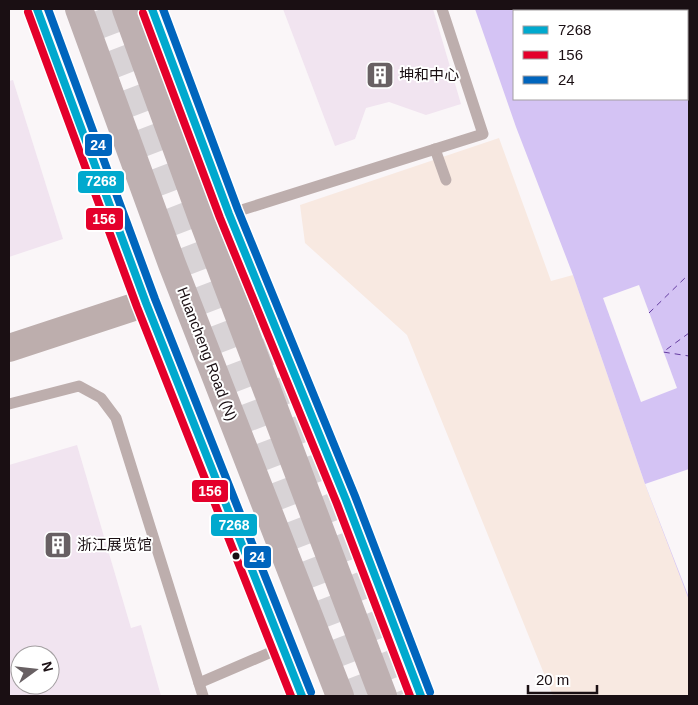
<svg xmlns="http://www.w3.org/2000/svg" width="698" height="705" font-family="Helvetica,'Noto Sans SC',sans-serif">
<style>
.green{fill:#f8e9e1}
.water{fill:#d4c3f4;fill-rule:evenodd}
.pier{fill:#faf6f8}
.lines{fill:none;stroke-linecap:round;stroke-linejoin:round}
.ferry{stroke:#643ca0;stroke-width:1;stroke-dasharray:6 5;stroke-linecap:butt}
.building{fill:#f1e4f0;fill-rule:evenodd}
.trunk-tunnel{stroke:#d8d3d6;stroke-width:28;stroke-dasharray:28 14;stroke-linecap:butt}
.service{stroke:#bdaead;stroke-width:11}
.tertiary{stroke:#bdaead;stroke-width:28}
.secondary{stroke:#c4b7b7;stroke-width:28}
.primary{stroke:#beb0b1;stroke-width:28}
.bus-1-casing{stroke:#fff;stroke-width:11}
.bus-2-casing{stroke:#fff;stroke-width:11}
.bus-3-casing{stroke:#fff;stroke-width:11}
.bus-1{stroke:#00a9ce;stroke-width:8}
.bus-2{stroke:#e4002b;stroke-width:8}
.bus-3{stroke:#0065bd;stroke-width:8}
.bus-dot{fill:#1a0f13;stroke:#fff;stroke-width:2}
.labels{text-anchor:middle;stroke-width:4;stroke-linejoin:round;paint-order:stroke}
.poi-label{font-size:15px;fill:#1a0f13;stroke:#fff;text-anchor:start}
.street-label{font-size:15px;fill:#1a0f13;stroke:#fff}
.line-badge{stroke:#fff;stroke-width:2}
.badge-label{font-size:14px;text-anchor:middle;font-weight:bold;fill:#fff}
</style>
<rect width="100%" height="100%" fill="#faf6f8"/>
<polygon class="green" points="499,138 551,281 573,275 645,484 688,595 689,600 689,696 553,696 407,335 305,243 300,205"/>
<path class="water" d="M475 9H689V600L645 484 573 275 516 127ZM514 11H687V99H514Z"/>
<g class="pier">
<polygon points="639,285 677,388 641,402 603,298"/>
<polygon points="689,469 689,595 688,595 645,484"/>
</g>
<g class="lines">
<g class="ferry">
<polyline points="649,313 689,274"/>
<polyline points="689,333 663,352 689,356"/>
</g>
</g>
<g class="building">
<polygon points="283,9 433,9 461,104 426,115 389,102 366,108 355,139 335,146"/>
<polygon points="13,80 63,239 9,257 9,81"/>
<path d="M77 445 131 628 141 625 161 696H9V465ZM20 655H50V685H20Z"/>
</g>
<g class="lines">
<g class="trunk-tunnel">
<polyline points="101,9 364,696"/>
<polyline points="218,221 398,696"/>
</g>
<g class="service">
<polyline points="435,149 446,180"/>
<polyline points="229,214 483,134 442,9"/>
<polyline points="9,404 79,386 101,398 116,418 203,696"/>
<polyline points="199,683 283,647"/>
</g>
<polyline class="tertiary" points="9,348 146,303"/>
<g class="secondary">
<polyline points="37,9 146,303 302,696"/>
<polyline points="152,9 229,214 346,500 421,696"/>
</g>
<g class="primary">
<polyline points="79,9 172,264 340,696"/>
<polyline points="126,9 202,218 383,696"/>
</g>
<defs>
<g id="bus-1">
<polyline points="37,9 146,303 302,696"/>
<polyline points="152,9 229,214 346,500 421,696"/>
</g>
<g id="bus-2">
<polyline points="28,12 137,307 291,696"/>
<polyline points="143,13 220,218 337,504 410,696"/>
</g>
<g id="bus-3">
<polyline points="48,9 155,299 311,692"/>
<polyline points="163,9 238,210 355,496 430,692"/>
</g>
</defs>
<use href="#bus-1" class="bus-1-casing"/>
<use href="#bus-2" class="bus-2-casing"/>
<use href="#bus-3" class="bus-3-casing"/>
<use href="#bus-1" class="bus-1"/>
<use href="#bus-2" class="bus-2"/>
<use href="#bus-3" class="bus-3"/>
</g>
<defs>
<symbol id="building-square" viewBox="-11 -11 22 22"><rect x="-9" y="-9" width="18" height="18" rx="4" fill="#686063" stroke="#fff"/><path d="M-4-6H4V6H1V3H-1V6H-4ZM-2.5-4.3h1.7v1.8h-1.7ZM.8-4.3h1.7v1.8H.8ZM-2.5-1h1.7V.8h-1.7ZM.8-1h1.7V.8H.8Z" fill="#fff"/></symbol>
</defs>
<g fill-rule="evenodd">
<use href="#building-square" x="364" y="59" width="32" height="32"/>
<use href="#building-square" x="42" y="529" width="32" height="32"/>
</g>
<circle class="bus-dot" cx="236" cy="556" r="4.5"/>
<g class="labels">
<g class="poi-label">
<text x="399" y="80">坤和中心</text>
<text x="77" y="550">浙江展览馆</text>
</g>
<g class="street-label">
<text transform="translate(207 354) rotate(69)" y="5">Huancheng Road (N)</text>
</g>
</g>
<g class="line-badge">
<rect x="84" y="133" width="29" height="24" rx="5" fill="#0065bd"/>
<rect x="77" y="170" width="48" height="24" rx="5" fill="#00a9ce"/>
<rect x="85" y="207" width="39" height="24" rx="5" fill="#e4002b"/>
<rect x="191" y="479" width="38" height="24" rx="5" fill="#e4002b"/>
<rect x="210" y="513" width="48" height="24" rx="5" fill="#00a9ce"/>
<rect x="243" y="545" width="29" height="24" rx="5" fill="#0065bd"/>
</g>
<g class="badge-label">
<text x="98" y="150">24</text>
<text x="101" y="186">7268</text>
<text x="104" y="224">156</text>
<text x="210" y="496">156</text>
<text x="234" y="530">7268</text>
<text x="257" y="562">24</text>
</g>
<rect width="698" height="705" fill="none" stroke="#1a0f13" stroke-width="20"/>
<rect x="513" y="10" width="175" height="90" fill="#ffffff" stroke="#a39fa1"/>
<rect x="523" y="26" width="25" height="8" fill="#00a9ce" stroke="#a39fa1"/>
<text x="558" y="35" font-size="15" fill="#1a0f13">7268</text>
<rect x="523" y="51" width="25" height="8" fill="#e4002b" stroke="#a39fa1"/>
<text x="558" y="60" font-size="15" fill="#1a0f13">156</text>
<rect x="523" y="76" width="25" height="8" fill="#0065bd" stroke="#a39fa1"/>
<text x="558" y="85" font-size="15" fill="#1a0f13">24</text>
<g transform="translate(35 670) rotate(75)"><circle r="24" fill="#ffffff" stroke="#a39fa1"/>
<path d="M0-4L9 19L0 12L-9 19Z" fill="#686063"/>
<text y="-8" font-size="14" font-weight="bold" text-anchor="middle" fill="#1a0f13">N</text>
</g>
<path d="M528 685v8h69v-8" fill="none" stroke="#1a0f13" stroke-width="2.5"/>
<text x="536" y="685" font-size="15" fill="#1a0f13" stroke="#ffffff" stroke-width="4" paint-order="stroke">20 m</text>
</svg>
